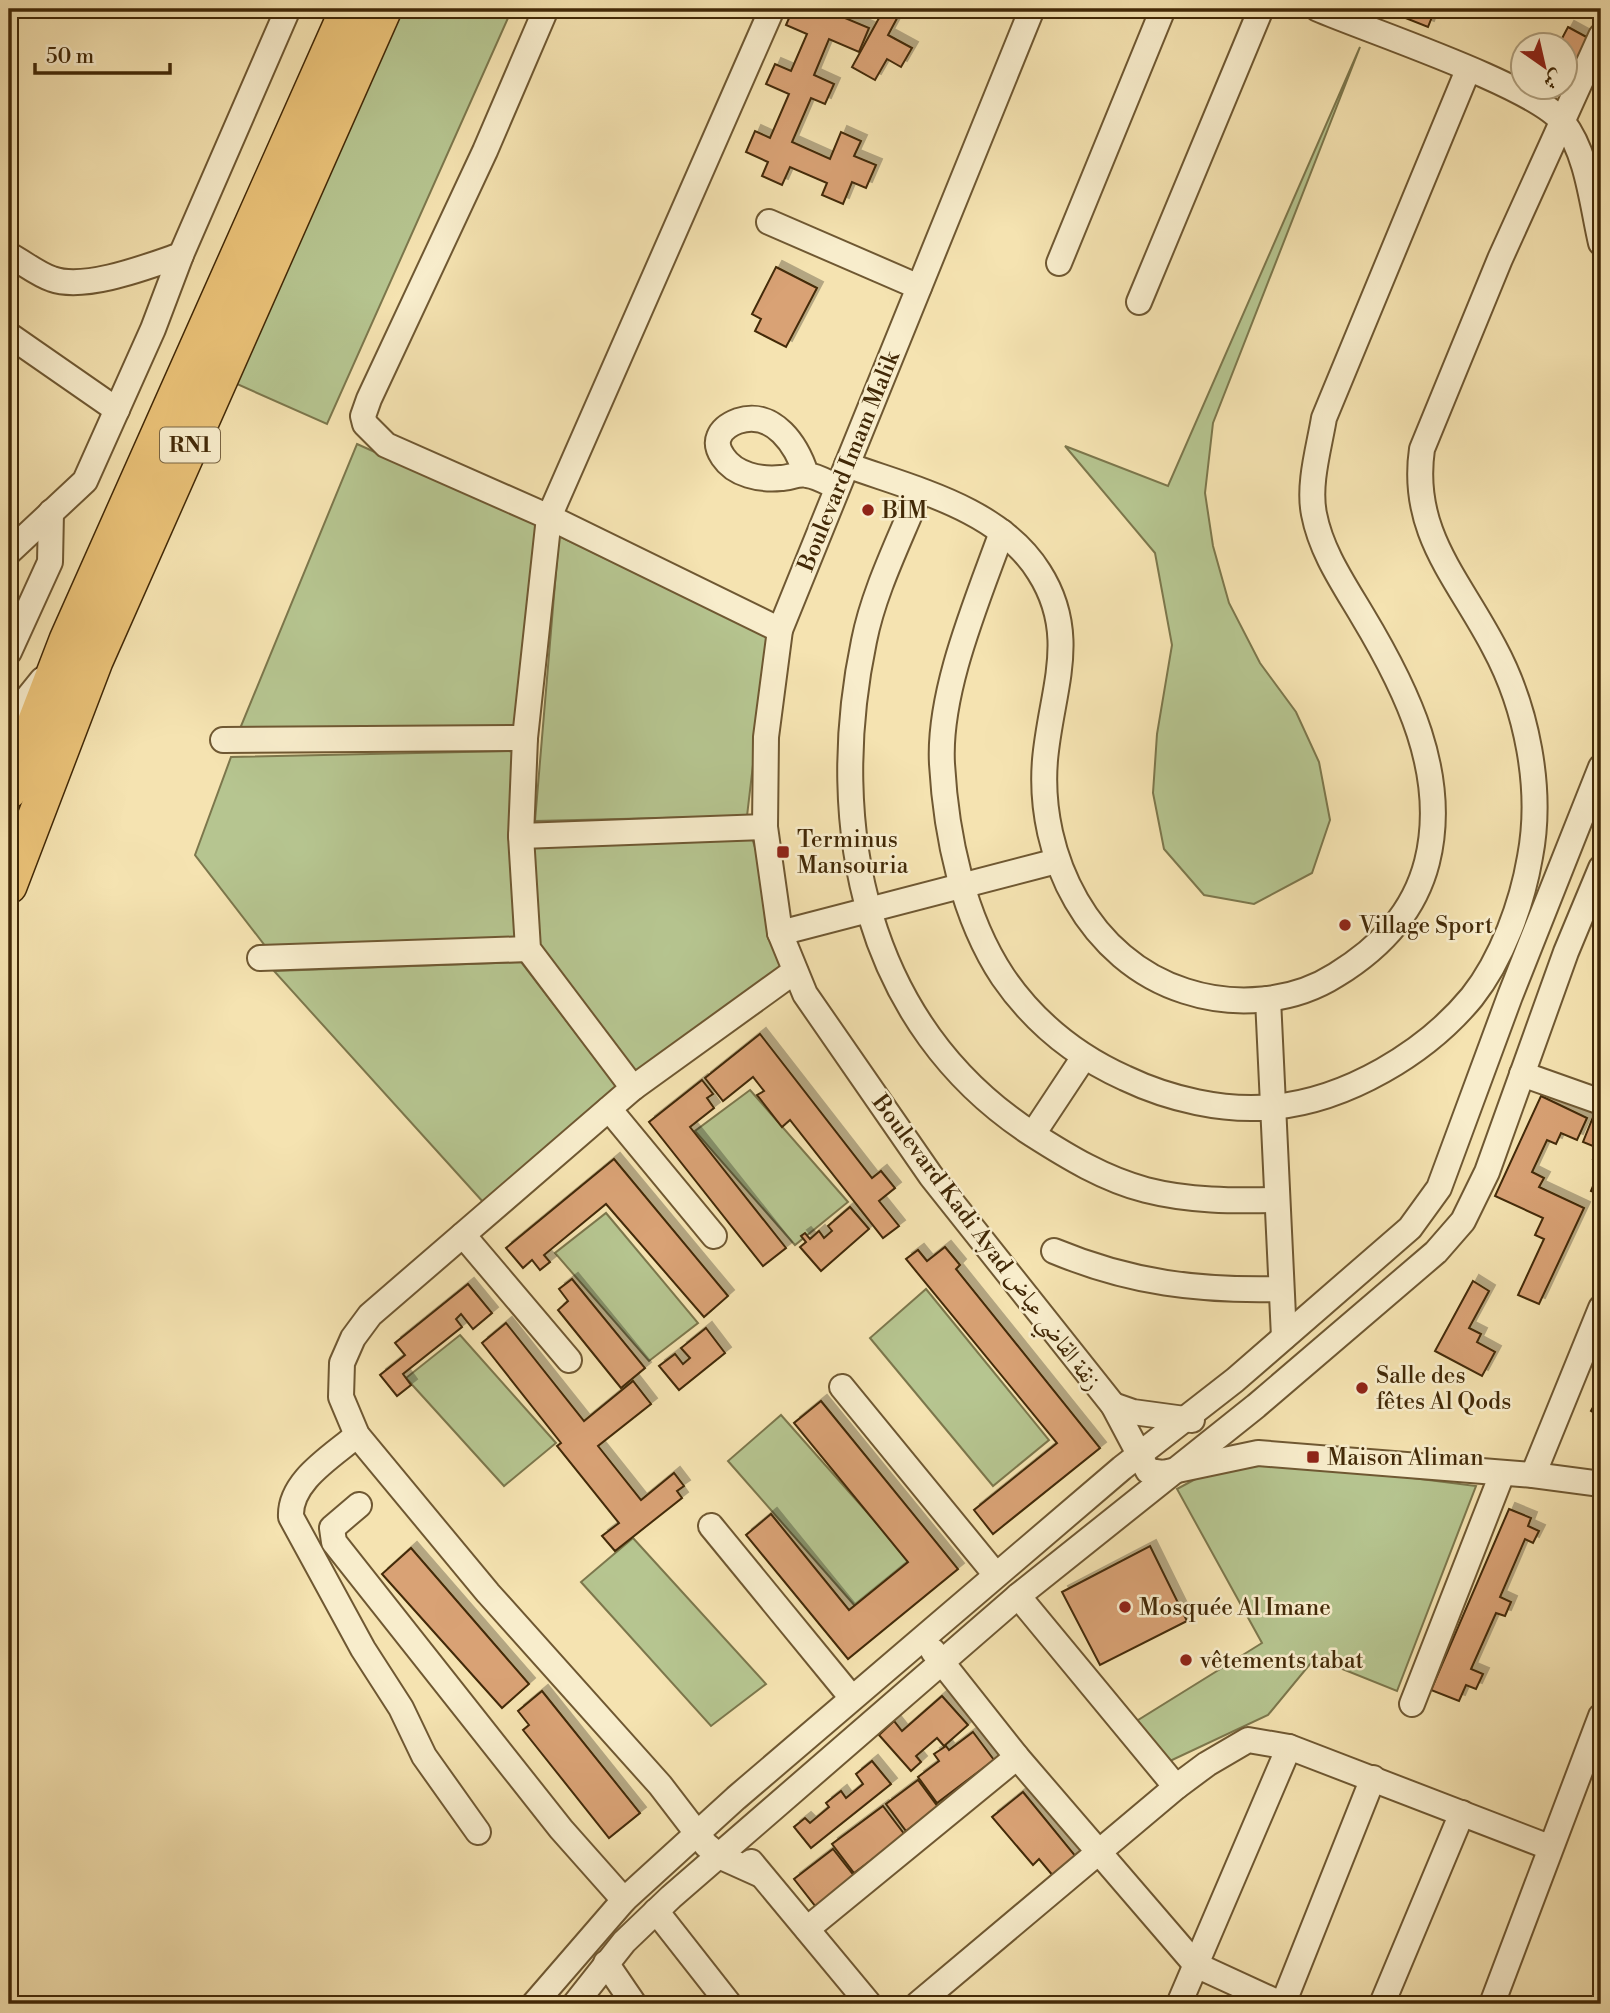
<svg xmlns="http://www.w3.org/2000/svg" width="1610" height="2013" font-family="'Libre Bodoni',Amiri,serif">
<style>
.green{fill:#b6c590;stroke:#7c774c;stroke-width:2}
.building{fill:#d9a275;stroke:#422907;stroke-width:2;filter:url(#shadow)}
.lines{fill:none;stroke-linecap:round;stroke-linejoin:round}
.minor-casing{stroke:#6f5832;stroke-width:28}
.highway-casing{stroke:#422907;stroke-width:38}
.minor{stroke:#f8edcc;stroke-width:24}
.highway{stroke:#eac278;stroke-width:35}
.poi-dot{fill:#8f2418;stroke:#f8edcc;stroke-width:2.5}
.labels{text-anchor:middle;stroke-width:5;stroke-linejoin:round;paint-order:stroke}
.shield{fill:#f8edcc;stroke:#796442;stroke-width:2}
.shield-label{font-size:21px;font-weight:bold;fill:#422907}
.street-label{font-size:23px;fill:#422907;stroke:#f8edcc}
.poi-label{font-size:23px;fill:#422907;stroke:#f8edcc;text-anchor:start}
</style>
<defs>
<filter id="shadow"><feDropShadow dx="6" dy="-6" stdDeviation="0" flood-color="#0004"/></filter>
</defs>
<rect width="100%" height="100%" fill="#f5e3b1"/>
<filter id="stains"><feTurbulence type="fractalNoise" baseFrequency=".00286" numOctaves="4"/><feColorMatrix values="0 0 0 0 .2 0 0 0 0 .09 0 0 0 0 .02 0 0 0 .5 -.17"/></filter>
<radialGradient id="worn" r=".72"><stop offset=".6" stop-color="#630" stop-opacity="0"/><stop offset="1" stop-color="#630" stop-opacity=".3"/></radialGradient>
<g class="green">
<polygon points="400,9 512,9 327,424 228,380"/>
<polygon points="1360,47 1213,423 1205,493 1213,546 1229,603 1260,663 1296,712 1319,762 1330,820 1312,873 1254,904 1204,895 1164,849 1153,793 1157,734 1172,645 1155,553 1065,446 1168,486"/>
<polygon points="357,444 540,526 517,727 239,731"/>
<polygon points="559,536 768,637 747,816 535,821"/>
<polygon points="515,751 516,938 266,947 195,855 231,757"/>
<polygon points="752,838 792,965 627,1081 540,947 533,848"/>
<polygon points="521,962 618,1088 484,1203 274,971"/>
<polygon points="750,1090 848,1202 795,1245 695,1131"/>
<polygon points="606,1213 698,1323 649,1361 555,1253"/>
<polygon points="926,1289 1049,1440 993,1486 870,1338"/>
<polygon points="460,1335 556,1443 504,1486 406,1378"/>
<polygon points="781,1415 911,1562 856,1607 728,1461"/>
<polygon points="1238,1456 1476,1486 1397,1691 1315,1658 1268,1715 1170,1761 1135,1722 1262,1643 1177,1489"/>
<polygon points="633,1538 766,1684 711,1726 581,1582"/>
</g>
<g class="building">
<polygon points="793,9 835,9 833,13 869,28 859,52 829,39 814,75 834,84 825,104 811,98 792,142 830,159 841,132 861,141 854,156 876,165 866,188 852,182 843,204 822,195 827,183 790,167 782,185 762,176 768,162 746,152 755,131 770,138 789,94 766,84 775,64 791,71 807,34 786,25"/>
<polygon points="884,9 902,9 888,35 912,48 901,67 887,59 875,80 852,67"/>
<polygon points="1383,9 1435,9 1428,27"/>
<polygon points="1568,27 1592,40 1566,87 1564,46 1558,46"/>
<polygon points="776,267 817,288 786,347 755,331 761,319 752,314"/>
<polygon points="760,1034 872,1178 881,1171 895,1188 879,1201 899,1226 883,1238 790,1120 782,1127 757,1095 764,1091 753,1077 723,1101 705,1078"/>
<polygon points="702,1080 713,1094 707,1098 714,1108 690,1127 786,1248 763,1266 649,1122"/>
<polygon points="1541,1096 1587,1118 1577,1140 1561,1133 1556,1144 1547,1140 1532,1172 1544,1178 1539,1187 1584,1208 1539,1304 1518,1295 1544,1239 1535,1235 1543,1218 1495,1196"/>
<polygon points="1593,1117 1601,1120 1601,1162 1593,1159 1598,1148 1583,1142"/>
<polygon points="614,1159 728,1296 704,1317 606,1204 544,1255 550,1262 540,1270 532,1260 523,1268 506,1248"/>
<polygon points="1601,1167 1601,1195 1591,1191"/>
<polygon points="850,1207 869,1229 821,1271 800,1247 806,1242 801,1236 805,1233 810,1239 819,1231 824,1238 832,1231 828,1226"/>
<polygon points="945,1247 960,1265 956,1269 1100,1448 993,1534 974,1510 1057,1443 906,1259 918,1250 927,1261"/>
<polygon points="572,1279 645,1368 621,1388 558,1310 568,1301 559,1289"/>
<polygon points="1473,1281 1489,1291 1469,1328 1481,1334 1477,1342 1495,1352 1482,1376 1435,1351"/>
<polygon points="468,1284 492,1313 473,1329 461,1314 456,1319 462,1327 403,1374 411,1385 397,1396 380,1375 405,1355 395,1343"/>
<polygon points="506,1323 584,1421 633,1381 651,1404 598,1446 641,1500 674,1473 684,1486 677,1491 682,1498 615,1551 602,1536 619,1523 557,1446 561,1443 482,1343"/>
<polygon points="706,1328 725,1353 679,1390 659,1366 675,1354 683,1364 690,1358 681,1348"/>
<polygon points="1601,1393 1601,1417 1591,1411"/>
<polygon points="821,1401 958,1569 848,1659 746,1535 771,1514 849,1610 908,1562 794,1423"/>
<polygon points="1509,1509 1531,1518 1528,1526 1539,1531 1533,1543 1525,1539 1500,1597 1511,1602 1505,1616 1496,1613 1471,1669 1483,1674 1476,1689 1466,1685 1459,1701 1431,1690"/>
<polygon points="1150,1546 1187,1621 1100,1665 1062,1592"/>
<polygon points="411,1548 529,1684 502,1708 382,1574"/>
<polygon points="542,1691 640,1813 609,1838 523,1730 529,1725 518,1711"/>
<polygon points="942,1696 968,1725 944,1746 937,1738 916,1756 921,1762 911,1771 879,1735 894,1721 902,1731"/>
<polygon points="973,1732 994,1760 937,1803 918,1777 939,1761 934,1754 946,1746 949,1750"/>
<polygon points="872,1761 891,1784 811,1848 794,1827 805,1818 810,1823 829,1807 826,1803 841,1791 846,1798 863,1784 856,1774"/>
<polygon points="918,1780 938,1807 906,1831 886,1804"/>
<polygon points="1023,1792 1077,1858 1054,1877 1039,1859 1033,1865 992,1817"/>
<polygon points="883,1806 905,1835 854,1873 832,1844"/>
<polygon points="833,1849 855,1877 816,1907 794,1879"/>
</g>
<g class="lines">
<defs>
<g id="minor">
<polyline points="546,9 485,151 369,399 363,416 365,424 386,445 549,517 780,630"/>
<polyline points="1032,9 780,630 766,737 765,827 780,933 805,994 931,1176 1113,1405 1148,1471 1163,1473 1258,1453 1533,1475 1601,1484"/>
<path d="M1318 9C1369 31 1533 85 1563 122 1588 154 1592 205 1601 243"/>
<polyline points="769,222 919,287"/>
<path d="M9 255C23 262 37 274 52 279 85 291 149 266 181 255"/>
<polyline points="1059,263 1163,9"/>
<polyline points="1139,302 1261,9"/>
<polyline points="9,335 117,410"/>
<path d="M847 465C913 489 999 508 1039 572 1080 636 1051 691 1045 760 1037 857 1090 961 1185 991 1234 1007 1292 1003 1336 975 1380 948 1414 913 1427 862 1449 774 1406 688 1362 615 1343 583 1321 551 1314 514 1308 484 1319 448 1324 418L1468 70"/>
<path d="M806 474C797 446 774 409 738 421 730 424 722 429 719 437 716 444 719 451 723 457 735 475 760 480 781 478 789 478 799 473 807 475 817 476 828 483 837 487"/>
<path d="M919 492C900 540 874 590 864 641 825 827 865 1025 1032 1134 1068 1157 1104 1179 1146 1190 1189 1201 1233 1201 1277 1200"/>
<path d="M1002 532C978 599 938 691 942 764 946 835 963 917 1003 977 1034 1022 1076 1056 1125 1078 1169 1099 1224 1112 1273 1107 1347 1100 1426 1053 1472 997 1502 959 1522 904 1530 857 1543 789 1527 708 1494 647 1458 578 1410 532 1422 449L1500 259 1601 36"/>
<polyline points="9,552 85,481 153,329 181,255 288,9"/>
<polyline points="9,652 50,562 51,512"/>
<polyline points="9,721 42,680"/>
<polyline points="223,740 525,738"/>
<polyline points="521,836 765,827"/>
<polyline points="780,933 1057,861"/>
<polyline points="260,958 528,949"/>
<polyline points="1268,999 1284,1337"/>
<polyline points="1522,1074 1601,1102"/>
<polyline points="633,1088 528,949 521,836 525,738 549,517 772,9"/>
<polyline points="609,1109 714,1236"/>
<polyline points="1033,1134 1084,1057"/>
<polyline points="463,1235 569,1360"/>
<path d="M1054 1251C1131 1283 1199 1291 1281 1289"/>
<polyline points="842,1387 996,1575"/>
<polyline points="1113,1405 1133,1412 1192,1420"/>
<path d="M357 1435C333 1456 289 1481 291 1517L363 1649 401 1708 424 1756 478 1832"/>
<polyline points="1533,1475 1601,1308"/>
<polyline points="359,1505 332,1528 334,1542 561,1829 624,1900"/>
<polyline points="711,1526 852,1698"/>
<polyline points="1018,1596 1176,1787"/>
<polyline points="933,1651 1017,1757 1196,1965 1281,2004"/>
<polyline points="1412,1704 1502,1474"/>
<polyline points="751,1862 869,2004"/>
<polyline points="759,1874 719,1856 706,1845 660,1785 488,1593 357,1435 341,1397 342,1363 353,1338 370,1315 633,1088 795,971"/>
<polyline points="656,1911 729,2004"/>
<polyline points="807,1929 1017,1757"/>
<polyline points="606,1963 634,2004"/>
<polyline points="534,2004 624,1900 736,1798 1122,1468 1235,1380 1410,1228 1439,1188 1510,996 1601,767"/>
<polyline points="575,2004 624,1942 671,1897 1018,1596 1256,1406 1436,1252 1463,1221 1487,1172 1566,952 1601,868"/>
<polyline points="918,2004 1176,1787 1207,1764 1248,1740 1289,1747 1549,1847"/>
<polyline points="1179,2004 1289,1747"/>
<polyline points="1283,2004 1373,1778"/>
<polyline points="1382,2004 1462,1813"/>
<polyline points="1492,2004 1601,1716"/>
</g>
<g id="highway">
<polyline points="9,791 67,640 348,9"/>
<polyline points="9,886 95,661 384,9"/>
</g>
</defs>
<use href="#minor" class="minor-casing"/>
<use href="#highway" class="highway-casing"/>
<use href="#minor" class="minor"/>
<use href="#highway" class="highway"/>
</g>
<g class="poi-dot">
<circle cx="868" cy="510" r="7"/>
<rect x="776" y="845" width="14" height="14" rx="3.5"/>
<circle cx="1345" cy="925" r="7"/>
<circle cx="1362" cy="1388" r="7"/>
<rect x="1306" y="1450" width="14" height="14" rx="3.5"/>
<circle cx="1125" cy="1607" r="7"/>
<circle cx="1186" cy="1660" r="7"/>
</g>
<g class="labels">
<rect class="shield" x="160" y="427.5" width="60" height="35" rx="5"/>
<g class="shield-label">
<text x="190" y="452">RN1</text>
</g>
<g class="street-label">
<text transform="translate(848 461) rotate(-68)" y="8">Boulevard Imam Malik</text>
<text transform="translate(987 1242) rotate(53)" y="8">Boulevard Kadi Ayad زنقة القاضي عياض</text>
</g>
<g class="poi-label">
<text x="882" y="518">BİM</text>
<text x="797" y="847">Terminus<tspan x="797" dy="26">Mansouria</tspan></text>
<text x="1359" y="933">Village Sport</text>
<text x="1376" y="1383">Salle des<tspan x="1376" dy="26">fêtes Al Qods</tspan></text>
<text x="1327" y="1465">Maison Aliman</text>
<text x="1139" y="1615">Mosquée Al Imane</text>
<text x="1200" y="1668">vêtements tabat</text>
</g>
</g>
<rect width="1610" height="2013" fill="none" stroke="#f5e3b1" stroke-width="35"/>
<rect x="10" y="10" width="1589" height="1992" fill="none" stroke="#422907" stroke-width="3.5"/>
<rect x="18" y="18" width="1575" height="1978" fill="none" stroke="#422907" stroke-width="2"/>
<g transform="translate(1544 66) rotate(146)"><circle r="33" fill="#f8edcc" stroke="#af9f7d" stroke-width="2"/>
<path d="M0-5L12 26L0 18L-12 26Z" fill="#8f2418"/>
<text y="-10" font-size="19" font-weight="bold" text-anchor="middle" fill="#422907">ش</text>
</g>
<path d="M35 63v10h135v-10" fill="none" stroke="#422907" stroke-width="3.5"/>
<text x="46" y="63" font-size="21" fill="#422907" stroke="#f8edcc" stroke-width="5" paint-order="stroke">50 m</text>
<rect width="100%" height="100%" filter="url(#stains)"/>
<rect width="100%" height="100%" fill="url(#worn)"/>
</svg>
